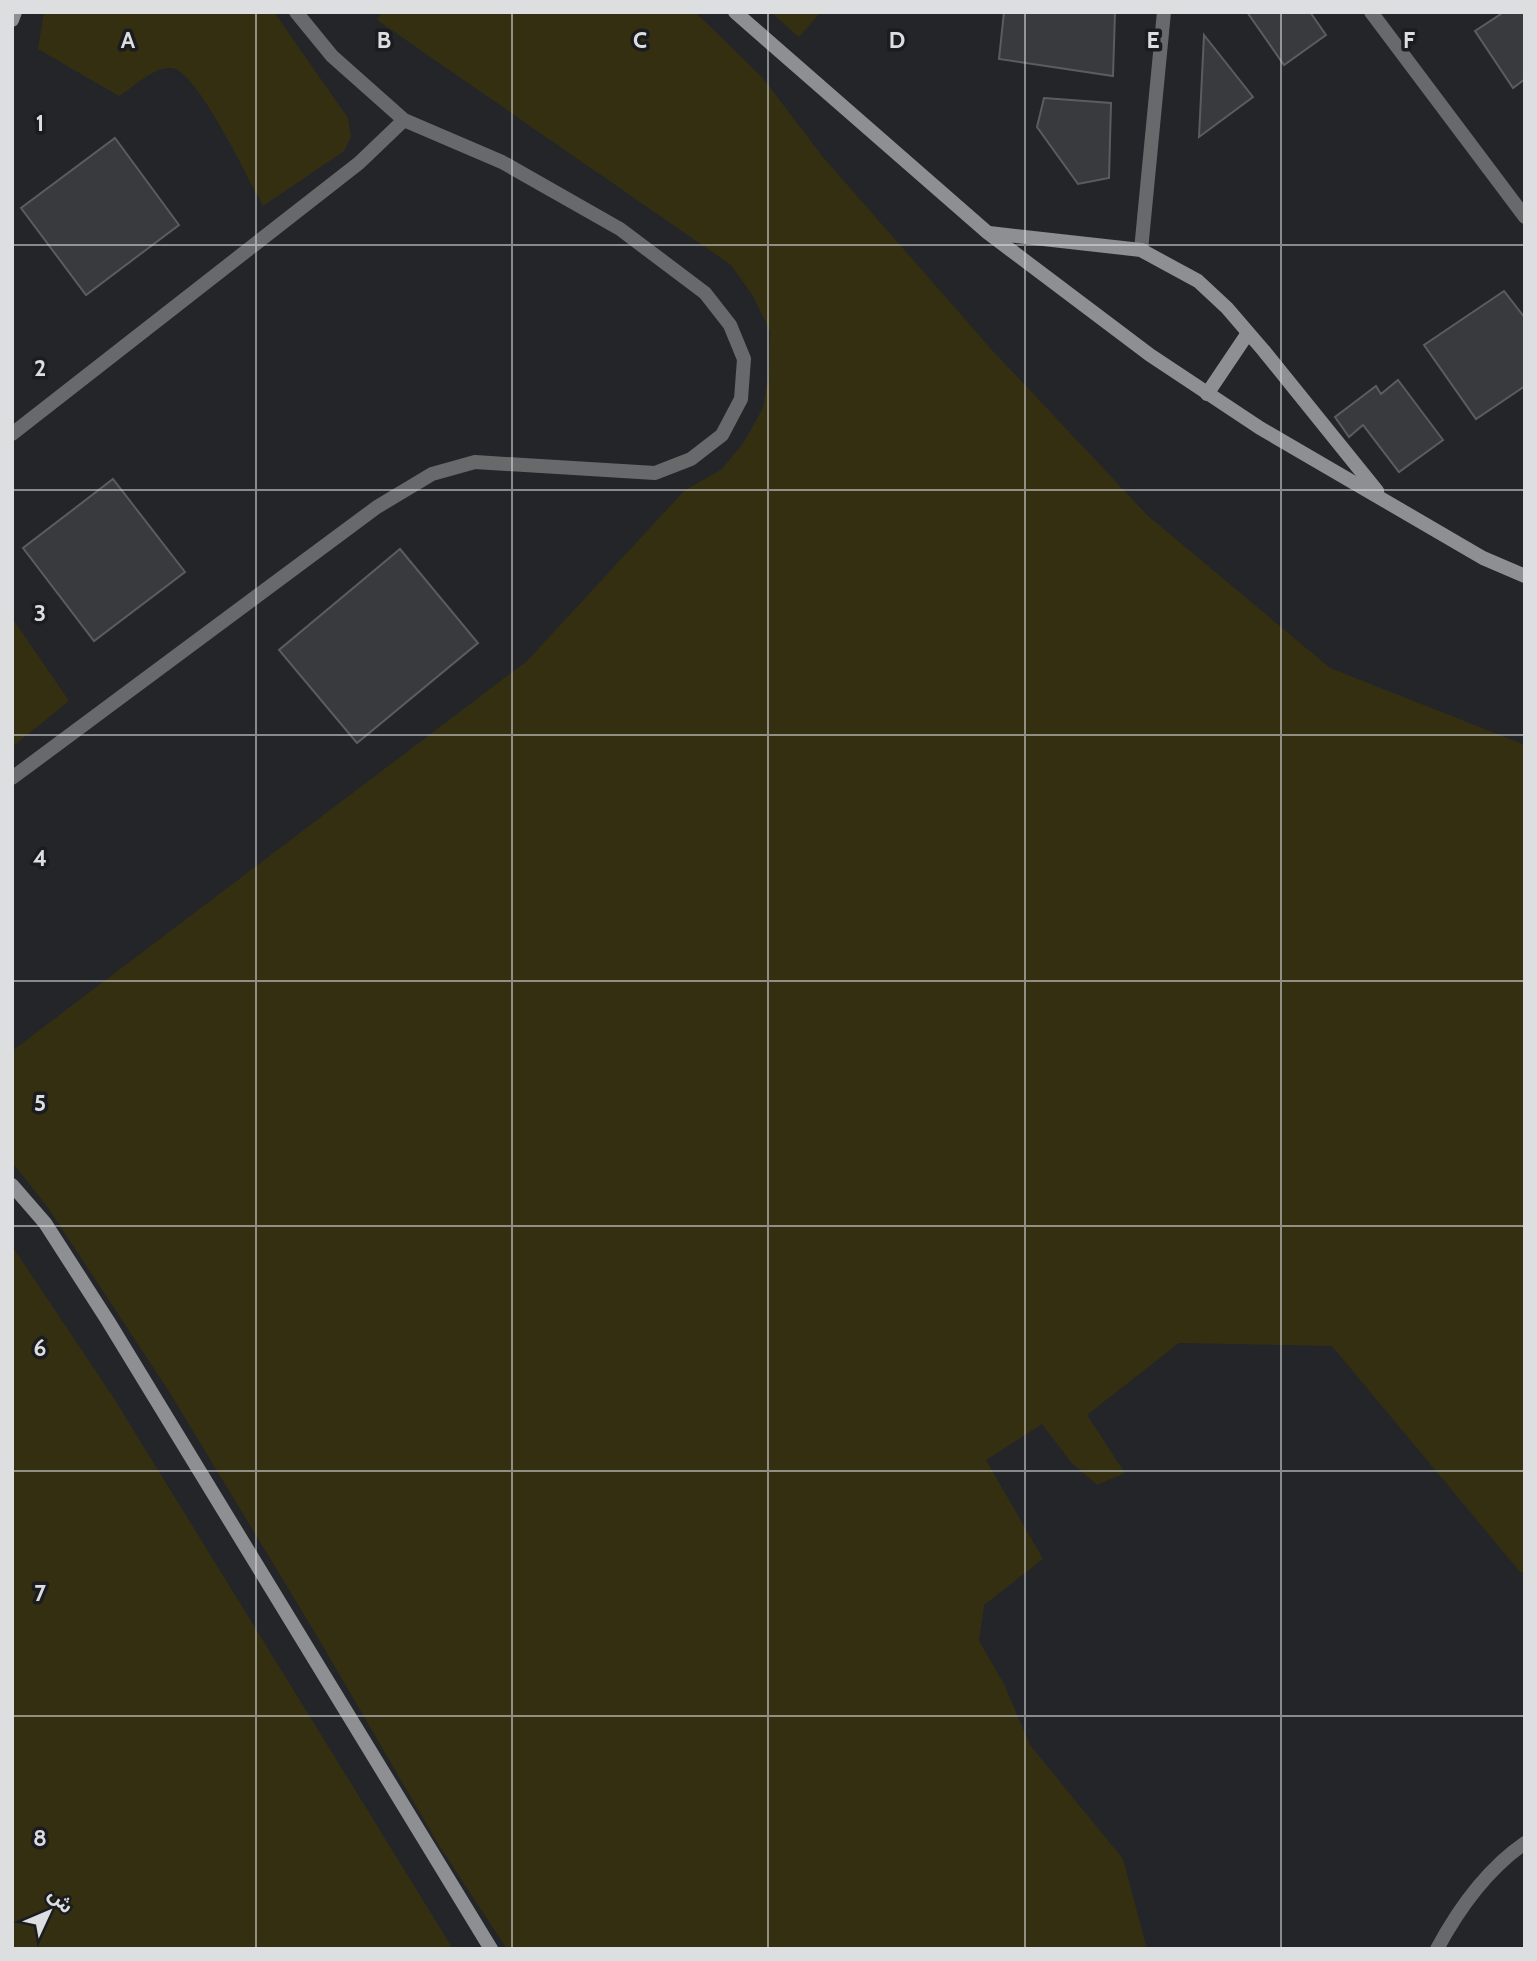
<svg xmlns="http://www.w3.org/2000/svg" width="1537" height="1961" font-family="Cabin,'Noto Sans Arabic',sans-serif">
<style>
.green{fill:#352f11}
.building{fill:#393a3e;stroke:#5b5c60;stroke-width:2}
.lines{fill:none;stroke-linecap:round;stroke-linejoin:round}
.street{stroke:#68696b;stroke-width:14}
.secondary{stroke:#8e8f92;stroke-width:14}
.grid{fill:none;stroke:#dddee0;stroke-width:2;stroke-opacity:0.55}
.grid-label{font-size:23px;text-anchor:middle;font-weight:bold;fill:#dddee0;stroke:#1a1c1f;stroke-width:7;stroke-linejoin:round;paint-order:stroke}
</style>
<rect width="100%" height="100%" fill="#242529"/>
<g class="green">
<path d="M44 12H274L348 118 351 137 344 151 263 206C249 181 197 69 171 68 153 67 134 87 119 96L38 49Z"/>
<polygon points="382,12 695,12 762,77 822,156 991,349 1148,516 1330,668 1525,745 1525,1571 1521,1573 1332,1346 1179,1343 1087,1415 1125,1473 1097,1485 1071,1462 1042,1424 986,1460 1043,1559 984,1605 979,1641 1004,1684 1030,1745 1123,1859 1147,1949 507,1949 440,1847 317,1636 170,1393 49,1209 12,1162 12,1051 527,661 684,491 722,469 744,442 763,408 769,373 770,331 753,296 731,265 377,20"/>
<polygon points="771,12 821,12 799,37"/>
<polygon points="12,618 69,701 12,747"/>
<polygon points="12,1246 113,1397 453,1949 12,1949"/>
</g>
<g class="building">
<polygon points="1004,12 1115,12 1113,76 999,59"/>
<polygon points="1247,12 1310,12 1326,35 1284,65"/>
<polygon points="1504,12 1525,12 1525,79 1513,88 1475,31"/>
<polygon points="1204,35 1253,97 1199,137"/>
<polygon points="1044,98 1111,103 1109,178 1078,184 1037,127"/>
<polygon points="115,138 179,225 86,295 21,208"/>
<polygon points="1504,291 1525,318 1525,386 1476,419 1424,345"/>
<polygon points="1398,380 1443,440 1399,472 1363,425 1349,437 1335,417 1376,386 1381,394"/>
<polygon points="113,479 185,572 94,641 23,548"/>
<polygon points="400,549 478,643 357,743 279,650"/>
</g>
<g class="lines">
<g class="street">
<polyline points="1371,12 1525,217"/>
<polyline points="1141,250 1164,12"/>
<polyline points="12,434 359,163 404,120"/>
<polyline points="12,778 377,507 432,474 475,462 655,473 691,459 722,435 741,399 744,359 730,325 705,293 620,229 502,162 404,120 332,56 296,12"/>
<path d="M1437 1949C1459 1908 1486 1870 1525 1843"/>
</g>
<g class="secondary">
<polyline points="735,12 988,233 1150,355 1260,428 1483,558 1525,576"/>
<polyline points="12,20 15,12"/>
<polyline points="989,233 1141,250 1198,281 1227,308 1264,351 1377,491"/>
<polyline points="1207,394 1248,333"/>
<polyline points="12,1185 45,1223 108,1321 491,1949"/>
</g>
</g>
<path class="grid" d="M256 12V1949M512 12V1949M768 12V1949M1025 12V1949M1281 12V1949M12 245H1525M12 490H1525M12 735H1525M12 981H1525M12 1226H1525M12 1471H1525M12 1716H1525"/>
<g class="grid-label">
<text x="128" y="48">A</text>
<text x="384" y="48">B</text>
<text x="640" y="48">C</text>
<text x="897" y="48">D</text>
<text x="1153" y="48">E</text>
<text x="1409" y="48">F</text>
<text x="40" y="131">1</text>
<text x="40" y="376">2</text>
<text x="40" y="621">3</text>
<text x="40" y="866">4</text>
<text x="40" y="1111">5</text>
<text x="40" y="1356">6</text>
<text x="40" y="1601">7</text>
<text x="40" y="1846">8</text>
</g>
<rect width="1537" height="1961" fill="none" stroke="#dddee0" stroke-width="28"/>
<g transform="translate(49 1912) rotate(46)" stroke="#1a1c1f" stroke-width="5" paint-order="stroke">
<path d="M0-5L12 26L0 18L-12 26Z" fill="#dddee0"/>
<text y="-10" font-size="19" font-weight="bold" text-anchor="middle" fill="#dddee0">ش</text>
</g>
</svg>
